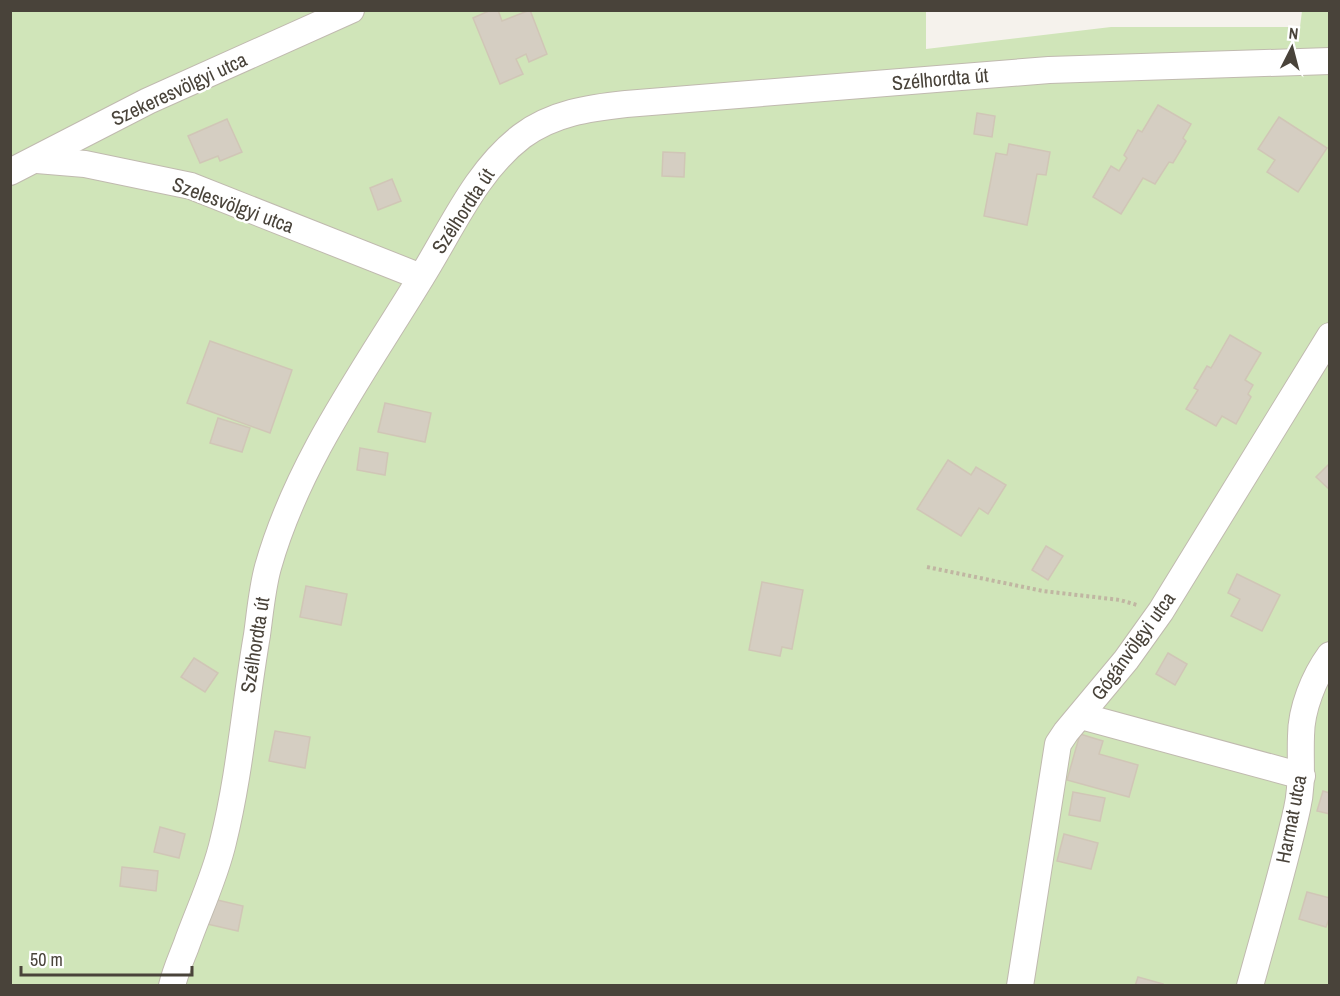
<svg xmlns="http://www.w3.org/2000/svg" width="1340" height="996" font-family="'Archivo Narrow',sans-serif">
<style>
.green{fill:#d0e5b9}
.building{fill:#d5cec2;stroke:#d0c6b6;stroke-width:1.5}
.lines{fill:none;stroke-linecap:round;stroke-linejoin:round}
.minor-casing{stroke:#c0baaf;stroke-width:28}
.path{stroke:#c0b6a2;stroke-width:4;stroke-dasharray:3 3;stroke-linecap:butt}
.minor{stroke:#fff;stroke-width:26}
.labels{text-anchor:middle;stroke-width:5;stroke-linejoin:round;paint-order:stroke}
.street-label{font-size:20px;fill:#49433a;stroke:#fff}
</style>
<rect width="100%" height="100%" fill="#f5f2ec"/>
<polygon class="green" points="926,10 926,49 1111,27 1300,27 1302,11 1329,11 1329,985 11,985 10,11"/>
<g class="building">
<polygon points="491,10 498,10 502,21 530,10 547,54 529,62 526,54 516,59 523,74 500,84 473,18"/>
<polygon points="1158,105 1191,124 1183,138 1186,141 1173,163 1169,162 1155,184 1143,178 1121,214 1093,197 1111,166 1119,171 1127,158 1124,155 1138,130 1142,132"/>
<polygon points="977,113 995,116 992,137 974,134"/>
<polygon points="1279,117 1327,148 1298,192 1267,172 1275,160 1258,149"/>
<polygon points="227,119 242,152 220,161 218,156 200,163 188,136"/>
<polygon points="1009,144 1050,152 1046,175 1037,174 1027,225 984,216 996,153 1007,155"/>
<polygon points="663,152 685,153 684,177 662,176"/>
<polygon points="392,179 401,201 378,210 370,188"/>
<polygon points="1230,335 1261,353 1245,380 1253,385 1248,394 1251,397 1236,424 1222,416 1216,426 1186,409 1198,390 1194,388 1207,366 1211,368"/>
<polygon points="210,341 292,370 270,433 187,403"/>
<polygon points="385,403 431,413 425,442 378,432"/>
<polygon points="218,418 250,428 242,452 210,443"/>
<polygon points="360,448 388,453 385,475 357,470"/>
<polygon points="948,460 971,475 976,467 1006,485 988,514 979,508 961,536 917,509"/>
<polygon points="1330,463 1330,490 1316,477"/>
<polygon points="1046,546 1063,556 1048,580 1032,570"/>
<polygon points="1237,574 1280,595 1262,631 1231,616 1240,599 1228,593"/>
<polygon points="762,582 803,590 792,649 782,647 780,656 749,650"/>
<polygon points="306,586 347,594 341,625 300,617"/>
<polygon points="1168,653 1187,664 1175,685 1156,674"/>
<polygon points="194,658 218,673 205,692 181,677"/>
<polygon points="275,731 310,737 305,768 269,761"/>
<polygon points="1080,734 1103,741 1099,754 1138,765 1129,797 1067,780"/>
<polygon points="1323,791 1330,793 1330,814 1317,811"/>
<polygon points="1073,792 1105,798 1100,821 1069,815"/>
<polygon points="160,827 185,834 179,858 154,852"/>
<polygon points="1064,834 1098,843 1091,869 1057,861"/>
<polygon points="122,867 158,871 156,891 120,886"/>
<polygon points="1307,892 1330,898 1330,916 1326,927 1299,919"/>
<polygon points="213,899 243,906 238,931 207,924"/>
<polygon points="1138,977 1163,984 1162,986 1135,986"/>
</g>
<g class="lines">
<defs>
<g id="minor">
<polyline points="37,160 85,164 191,186 421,277"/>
<polyline points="10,172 148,101 351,10"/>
<polyline points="1081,716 1302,776"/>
<path d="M172 986C175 972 181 959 186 946 198 912 215 877 223 842 240 774 245 704 257 635 260 613 262 589 268 567 298 461 365 370 422 276 452 228 476 171 522 136 553 113 589 108 626 104L1049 70 1330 61"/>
<polyline points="1020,986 1058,744 1066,732 1126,660 1161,611 1330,336"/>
<path d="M1250 986C1266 927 1284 868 1297 809 1303 784 1300 761 1301 736 1301 709 1314 677 1330 655"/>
</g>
</defs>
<use href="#minor" class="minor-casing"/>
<polyline class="path" points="927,567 1043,591 1120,600 1137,605"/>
<use href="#minor" class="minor"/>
</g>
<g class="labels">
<g class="street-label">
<text transform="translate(940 79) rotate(-5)" y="7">Szélhordta út</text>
<text transform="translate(179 89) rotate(-25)" y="7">Szekeresvölgyi utca</text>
<text transform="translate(233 205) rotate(20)" y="7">Szelesvölgyi utca</text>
<text transform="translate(463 211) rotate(-57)" y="7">Szélhordta út</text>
<text transform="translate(255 645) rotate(-81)" y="7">Szélhordta út</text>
<text transform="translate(1133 646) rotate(-54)" y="7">Gógánvölgyi utca</text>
<text transform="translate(1291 819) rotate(-79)" y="7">Harmat utca</text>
</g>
</g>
<rect width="1340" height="996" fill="none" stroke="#49433a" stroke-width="24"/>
<g transform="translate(1292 48) rotate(6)" stroke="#ffffff" stroke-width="4.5" paint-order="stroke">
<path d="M0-4.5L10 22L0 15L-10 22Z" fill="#49433a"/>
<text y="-9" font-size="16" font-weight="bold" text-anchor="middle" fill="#49433a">N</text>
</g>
<path d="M21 966v9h171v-9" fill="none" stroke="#49433a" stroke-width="3"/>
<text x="30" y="966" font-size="18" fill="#49433a" stroke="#ffffff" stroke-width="4.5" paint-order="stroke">50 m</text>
</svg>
